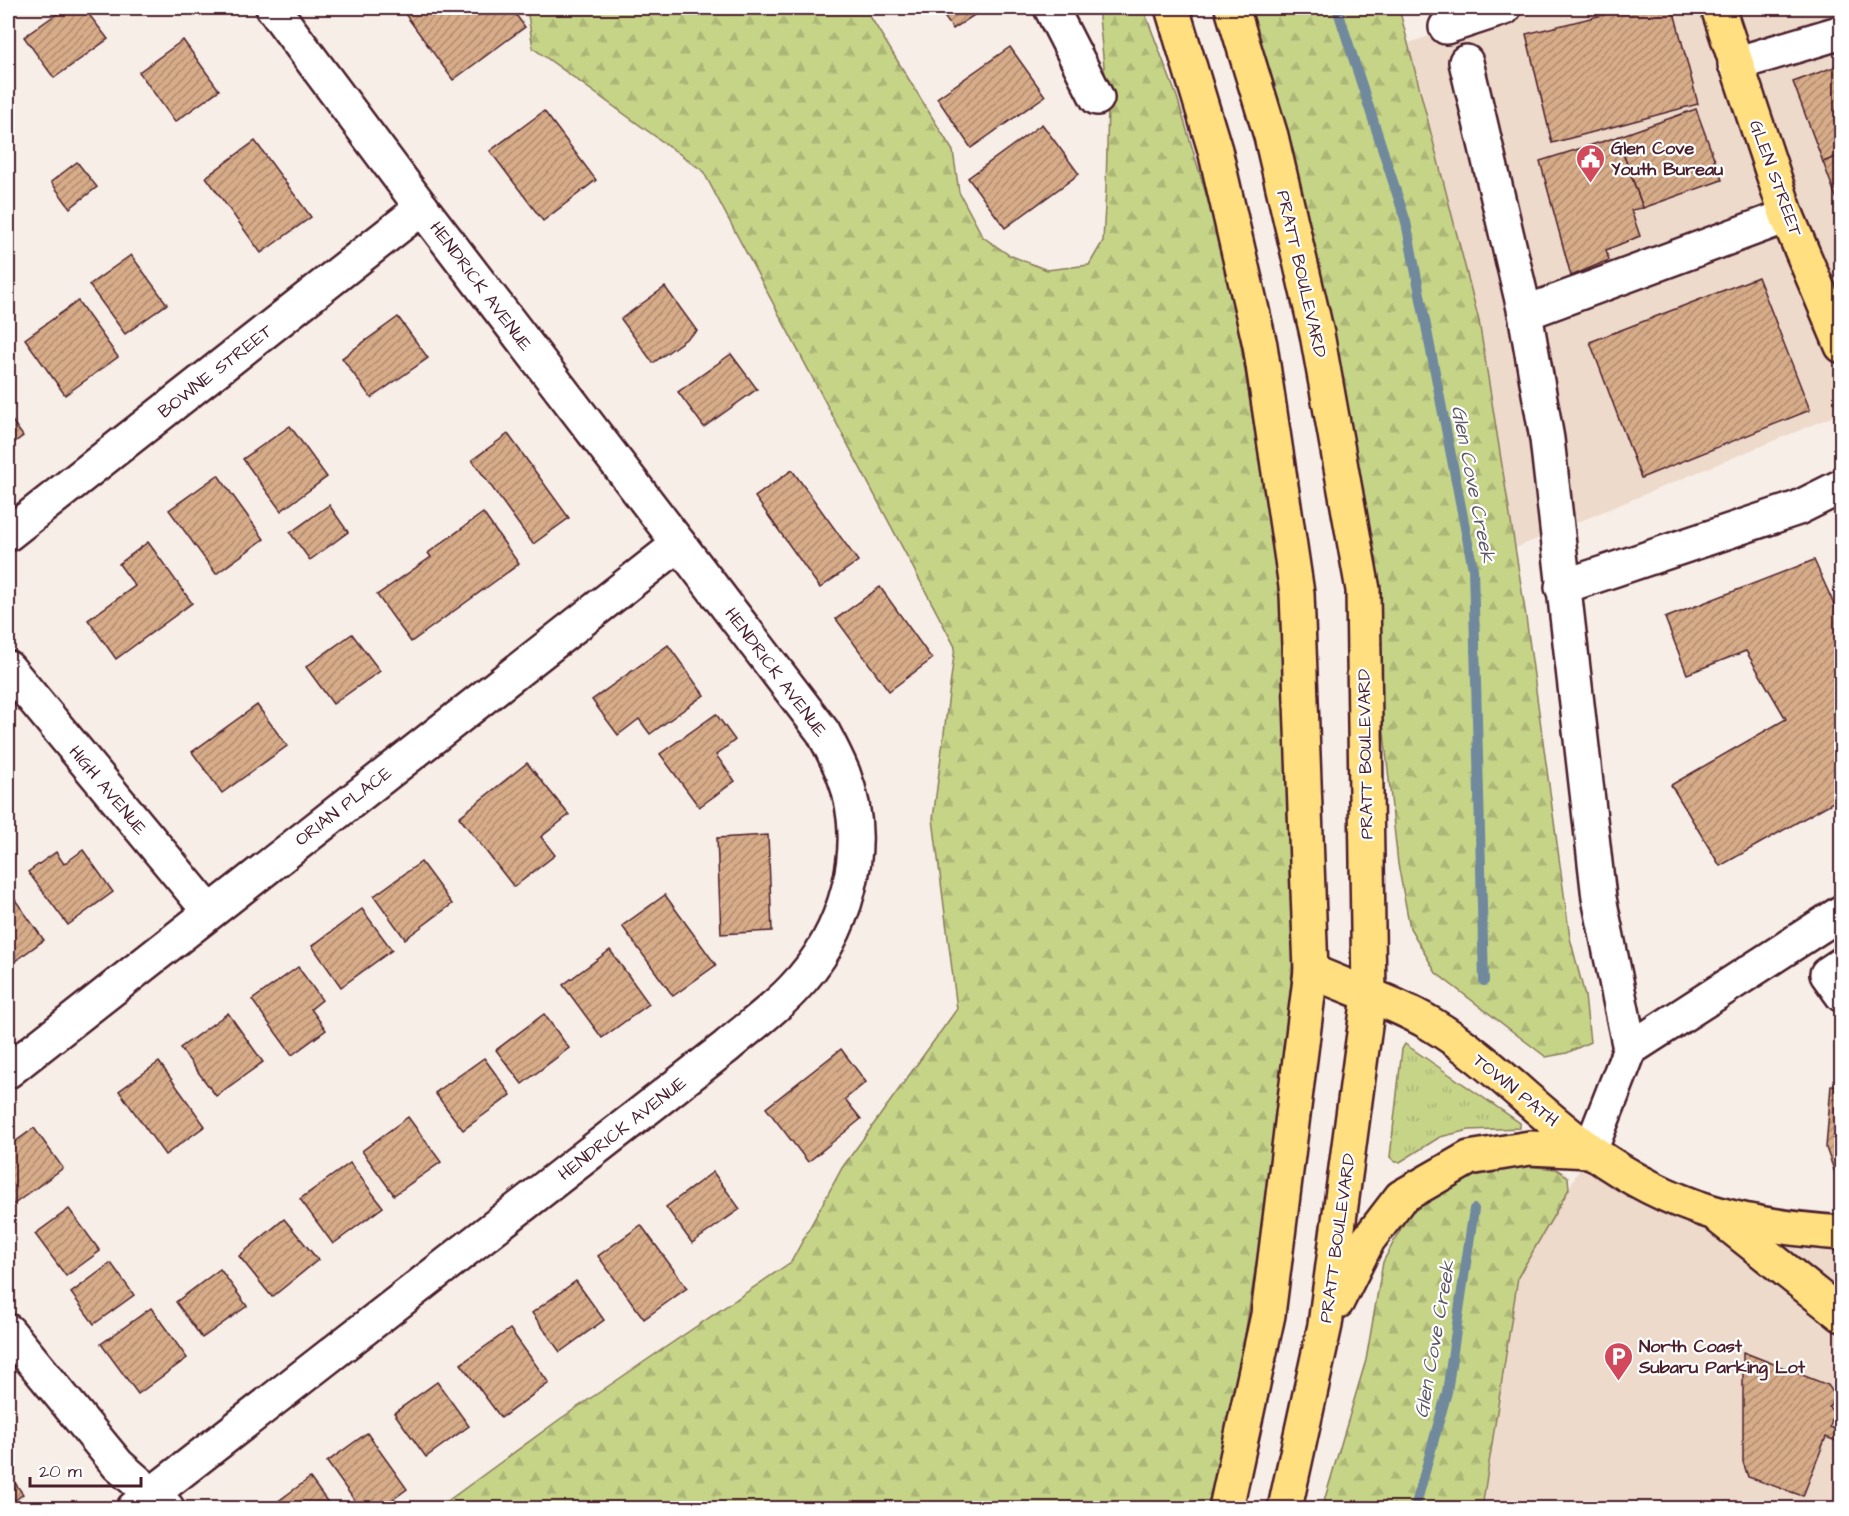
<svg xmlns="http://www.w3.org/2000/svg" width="1849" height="1516" font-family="'Architects Daughter',sans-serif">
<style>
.built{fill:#eddacb}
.grass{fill:url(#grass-tufts);stroke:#887a5a;stroke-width:1.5}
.forest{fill:url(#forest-firs);stroke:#887a5a;stroke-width:1.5}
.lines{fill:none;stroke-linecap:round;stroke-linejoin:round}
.stream{stroke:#6f899d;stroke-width:10}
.building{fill:url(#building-hatch);stroke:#4a1f2b;stroke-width:1.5}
.minor-casing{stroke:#4a1f2b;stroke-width:38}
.major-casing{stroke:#4a1f2b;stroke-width:38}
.minor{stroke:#fff;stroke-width:33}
.major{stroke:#ffdf80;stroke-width:33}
.labels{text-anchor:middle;stroke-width:4.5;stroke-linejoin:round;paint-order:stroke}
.poi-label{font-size:18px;font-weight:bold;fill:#4a1f2b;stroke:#fff;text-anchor:start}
.street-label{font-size:18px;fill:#4a1f2b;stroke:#fff}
.water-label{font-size:20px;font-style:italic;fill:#5d5464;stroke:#fff}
</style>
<defs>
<pattern id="grass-tufts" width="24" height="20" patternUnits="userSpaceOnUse" patternTransform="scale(1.5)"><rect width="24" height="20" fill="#c6d488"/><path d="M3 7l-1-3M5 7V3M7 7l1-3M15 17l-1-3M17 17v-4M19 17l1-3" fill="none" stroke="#acb676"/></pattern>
<pattern id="forest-firs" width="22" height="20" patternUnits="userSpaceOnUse" patternTransform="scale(1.5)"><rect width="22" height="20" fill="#c6d488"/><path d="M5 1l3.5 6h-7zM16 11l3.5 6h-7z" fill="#acb676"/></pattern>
<pattern id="building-hatch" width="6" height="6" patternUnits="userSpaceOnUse" patternTransform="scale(1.5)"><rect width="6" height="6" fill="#d7ac89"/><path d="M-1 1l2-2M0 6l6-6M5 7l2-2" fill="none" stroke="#b08b70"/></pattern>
</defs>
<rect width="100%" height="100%" fill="#f7eee7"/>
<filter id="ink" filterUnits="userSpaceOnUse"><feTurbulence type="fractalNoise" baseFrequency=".0167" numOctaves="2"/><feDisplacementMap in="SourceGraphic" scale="12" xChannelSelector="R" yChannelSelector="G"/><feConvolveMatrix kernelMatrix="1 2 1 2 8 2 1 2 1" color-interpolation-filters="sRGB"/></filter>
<g filter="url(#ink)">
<g class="built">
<polygon points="1512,8 1841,8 1841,413 1515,548 1479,321 1409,43"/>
<polygon points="1590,1151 1638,1182 1841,1233 1841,1508 1482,1508 1518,1277"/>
</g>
<polygon class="grass" points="1405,1044 1520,1123 1520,1128 1469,1130 1440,1137 1400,1162 1395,1162 1390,1157 1402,1049"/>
<g class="forest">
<polygon points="527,8 865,8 953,151 959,192 983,237 1009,255 1047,270 1089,265 1103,241 1106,189 1108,105 1098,8 1143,8 1177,97 1229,271 1288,640 1293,959 1280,1110 1234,1406 1207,1508 438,1508 560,1419 791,1262 842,1168 957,1009 933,819 955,647 703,171 533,48"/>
<polygon points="1235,8 1399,8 1479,321 1525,610 1570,938 1585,996 1590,1042 1567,1053 1546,1057 1436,973 1410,928 1398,864 1369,591"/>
<polygon points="1527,1166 1556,1169 1568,1177 1569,1189 1518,1277 1482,1508 1322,1508 1366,1360 1383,1262 1413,1206 1463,1178"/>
</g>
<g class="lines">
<g class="stream">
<polyline points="1337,8 1406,222 1473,569 1484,981"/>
<polyline points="1415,1508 1447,1392 1474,1209"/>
</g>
</g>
<g class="building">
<polygon points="65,8 84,8 108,39 54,78 24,37"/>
<polygon points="413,8 456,8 460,13 467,8 511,8 525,27 453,80 405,14"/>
<polygon points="938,8 985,8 953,29"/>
<polygon points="1429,8 1462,8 1433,18"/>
<polygon points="1631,8 1673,8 1698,104 1552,143 1526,34"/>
<polygon points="183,40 219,90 175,122 139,72"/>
<polygon points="1010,47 1045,96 971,148 937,98"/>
<polygon points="1842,64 1842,155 1823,162 1793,82"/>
<polygon points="1696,109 1722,180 1643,208 1617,137"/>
<polygon points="544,111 596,180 543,221 490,151"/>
<polygon points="1042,124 1079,174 1005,228 968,178"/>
<polygon points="1617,137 1643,208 1631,210 1640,236 1606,250 1609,260 1571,276 1540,161"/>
<polygon points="255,141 311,217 261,253 206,177"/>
<polygon points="1842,155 1842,213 1823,162"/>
<polygon points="77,162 97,187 70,208 51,182"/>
<polygon points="131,255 167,304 125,334 89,285"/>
<polygon points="1758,277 1810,410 1641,478 1590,342"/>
<polygon points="665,287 697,331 653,363 621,319"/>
<polygon points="78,301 118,357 65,395 25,339"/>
<polygon points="398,317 428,358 371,398 342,358"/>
<polygon points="731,354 757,389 704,427 678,392"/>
<polygon points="8,415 23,436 8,447"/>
<polygon points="290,426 327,477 281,511 243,459"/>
<polygon points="508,434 569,518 533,544 472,460"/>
<polygon points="792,470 858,561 820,588 755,497"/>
<polygon points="218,475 264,539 216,574 169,510"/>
<polygon points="329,505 348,532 310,560 290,533"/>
<polygon points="483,513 519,564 411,642 377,595 431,557 428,553"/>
<polygon points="148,542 192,603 116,659 88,620 135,586 119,564"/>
<polygon points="1814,560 1842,622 1842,797 1720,866 1671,785 1786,719 1746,651 1687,674 1665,618"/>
<polygon points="880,587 932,659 889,691 836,619"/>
<polygon points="352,634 380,671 333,704 306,667"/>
<polygon points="668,645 704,695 650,734 639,719 618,735 592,700"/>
<polygon points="257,705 287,746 222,793 192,752"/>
<polygon points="716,714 735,740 716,755 735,781 699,807 660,754"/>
<polygon points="527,763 569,815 541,837 555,855 514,887 459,817"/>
<polygon points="768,835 772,931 721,934 717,838"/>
<polygon points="83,850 113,892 68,925 28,872 56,852 64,864"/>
<polygon points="421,862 452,904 405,939 374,896"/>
<polygon points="8,890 44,940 8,966"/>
<polygon points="665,895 716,965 673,996 622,926"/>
<polygon points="362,909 392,950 341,987 312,946"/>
<polygon points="610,950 649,1004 602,1038 563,985"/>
<polygon points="298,967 322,1000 311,1009 326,1030 292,1055 252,1000"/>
<polygon points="228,1013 263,1062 216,1096 180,1048"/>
<polygon points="544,1014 569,1048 522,1084 496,1050"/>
<polygon points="841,1049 866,1082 845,1099 861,1119 808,1162 766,1108"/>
<polygon points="484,1058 511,1095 463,1130 435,1093"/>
<polygon points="159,1062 205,1126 165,1155 119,1091"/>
<polygon points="1831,1085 1842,1086 1842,1182 1838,1181 1826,1148"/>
<polygon points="408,1117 441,1162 394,1195 362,1151"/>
<polygon points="34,1128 63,1168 10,1207 8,1204 8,1147"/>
<polygon points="350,1163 383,1207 333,1244 300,1199"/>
<polygon points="713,1172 740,1209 692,1243 666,1207"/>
<polygon points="69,1209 100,1251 66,1276 35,1234"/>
<polygon points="284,1219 318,1260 272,1297 239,1256"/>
<polygon points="641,1225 687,1288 644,1319 598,1256"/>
<polygon points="111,1263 134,1295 94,1324 71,1293"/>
<polygon points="220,1269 247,1306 202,1338 176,1302"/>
<polygon points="576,1281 604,1320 560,1352 532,1313"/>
<polygon points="151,1308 187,1358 138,1394 101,1344"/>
<polygon points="510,1329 549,1383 501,1418 461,1364"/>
<polygon points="1743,1352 1828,1385 1835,1395 1829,1407 1834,1412 1830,1427 1840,1431 1836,1441 1826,1437 1803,1496 1748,1477 1743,1462"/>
<polygon points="437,1382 469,1426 426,1457 394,1413"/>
<polygon points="367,1433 407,1489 381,1508 360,1508 327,1462"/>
<polygon points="8,1473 23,1494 8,1506"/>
<polygon points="310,1478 332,1508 271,1508 270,1507"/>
</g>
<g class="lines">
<defs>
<g id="minor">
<polyline points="1051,8 1097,98"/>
<polyline points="1446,27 1504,8"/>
<polyline points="1466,62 1525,313"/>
<polyline points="1735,64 1842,32"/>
<polyline points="8,534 422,208"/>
<polyline points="1562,587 1798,508 1842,486"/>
<polyline points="8,668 209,911"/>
<polyline points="1842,964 1827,974 1842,995"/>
<polyline points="1630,1049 1599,898 1547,439 1525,313 1787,216"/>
<polyline points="8,1071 679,544"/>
<polyline points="1590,1151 1630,1049 1842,912"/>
<polyline points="8,1331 118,1465 167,1508"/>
<path d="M134 1508 726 1047C748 1028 772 1011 792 990 846 935 872 847 843 773 837 759 830 745 823 732L422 208 273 8"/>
</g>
<g id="major">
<polyline points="1172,8 1215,150 1260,345 1297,593 1311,971 1268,1315 1226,1508"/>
<polyline points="1232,8 1271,136 1317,334 1363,590 1369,996 1325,1325 1285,1508"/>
<polyline points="1718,8 1787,216 1842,346"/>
<path d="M1311 971C1349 988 1396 1003 1431 1024 1490 1059 1536 1112 1591 1151 1673 1210 1743 1226 1842 1233"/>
<polyline points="1720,1218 1842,1315"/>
<polyline points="1337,1302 1368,1240 1401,1197 1469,1158 1530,1148 1590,1151"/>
</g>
</defs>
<use href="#minor" class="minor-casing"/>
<use href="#major" class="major-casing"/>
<use href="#minor" class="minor"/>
<use href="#major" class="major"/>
</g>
</g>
<defs>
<symbol id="civic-pin" viewBox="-11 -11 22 30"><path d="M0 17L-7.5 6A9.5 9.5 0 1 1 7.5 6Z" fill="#d1495b" stroke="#fff"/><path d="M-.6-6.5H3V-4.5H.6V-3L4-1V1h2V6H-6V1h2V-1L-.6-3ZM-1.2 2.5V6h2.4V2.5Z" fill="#fff"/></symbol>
<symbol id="parking-pin" viewBox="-11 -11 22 30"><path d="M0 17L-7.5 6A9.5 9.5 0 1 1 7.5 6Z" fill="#d1495b" stroke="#fff"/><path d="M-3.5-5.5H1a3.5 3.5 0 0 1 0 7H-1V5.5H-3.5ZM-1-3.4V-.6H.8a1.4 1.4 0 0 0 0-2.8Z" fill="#fff"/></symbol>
</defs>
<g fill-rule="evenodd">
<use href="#civic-pin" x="1574" y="142" width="33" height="45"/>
<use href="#parking-pin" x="1602" y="1340" width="33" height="45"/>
</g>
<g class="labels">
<g class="poi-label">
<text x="1611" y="154">Glen Cove<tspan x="1611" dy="21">Youth Bureau</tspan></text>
<text x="1639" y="1352">North Coast<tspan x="1639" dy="21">Subaru Parking Lot</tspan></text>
</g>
<g class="street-label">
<text transform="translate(1776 178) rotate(70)" y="6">GLEN STREET</text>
<text transform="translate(1302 274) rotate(77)" y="6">PRATT BOULEVARD</text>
<text transform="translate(481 286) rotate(53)" y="6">HENDRICK AVENUE</text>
<text transform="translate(215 371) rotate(-38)" y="6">BOWNE STREET</text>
<text transform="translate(776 672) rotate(53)" y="6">HENDRICK AVENUE</text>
<text transform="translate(1365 754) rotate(-91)" y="6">PRATT BOULEVARD</text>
<text transform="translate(108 790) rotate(50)" y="6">HIGH AVENUE</text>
<text transform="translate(343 806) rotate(-38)" y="6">ORIAN PLACE</text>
<text transform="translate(1516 1090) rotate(39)" y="6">TOWN PATH</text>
<text transform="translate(622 1128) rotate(-38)" y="6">HENDRICK AVENUE</text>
<text transform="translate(1337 1238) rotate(-82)" y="6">PRATT BOULEVARD</text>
</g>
<g class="water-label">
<text transform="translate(1474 484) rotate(79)" y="7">Glen Cove Creek</text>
<text transform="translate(1434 1339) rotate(-80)" y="7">Glen Cove Creek</text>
</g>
</g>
<rect width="1849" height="1516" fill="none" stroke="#fff" stroke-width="30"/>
<rect x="15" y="15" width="1819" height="1486" fill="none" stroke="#4a1f2b" stroke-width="2" filter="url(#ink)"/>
<path d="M30 1477v9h111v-9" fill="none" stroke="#4a1f2b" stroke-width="3"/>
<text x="39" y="1477" font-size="18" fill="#4a1f2b" stroke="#ffffff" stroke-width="4.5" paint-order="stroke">20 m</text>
</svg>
